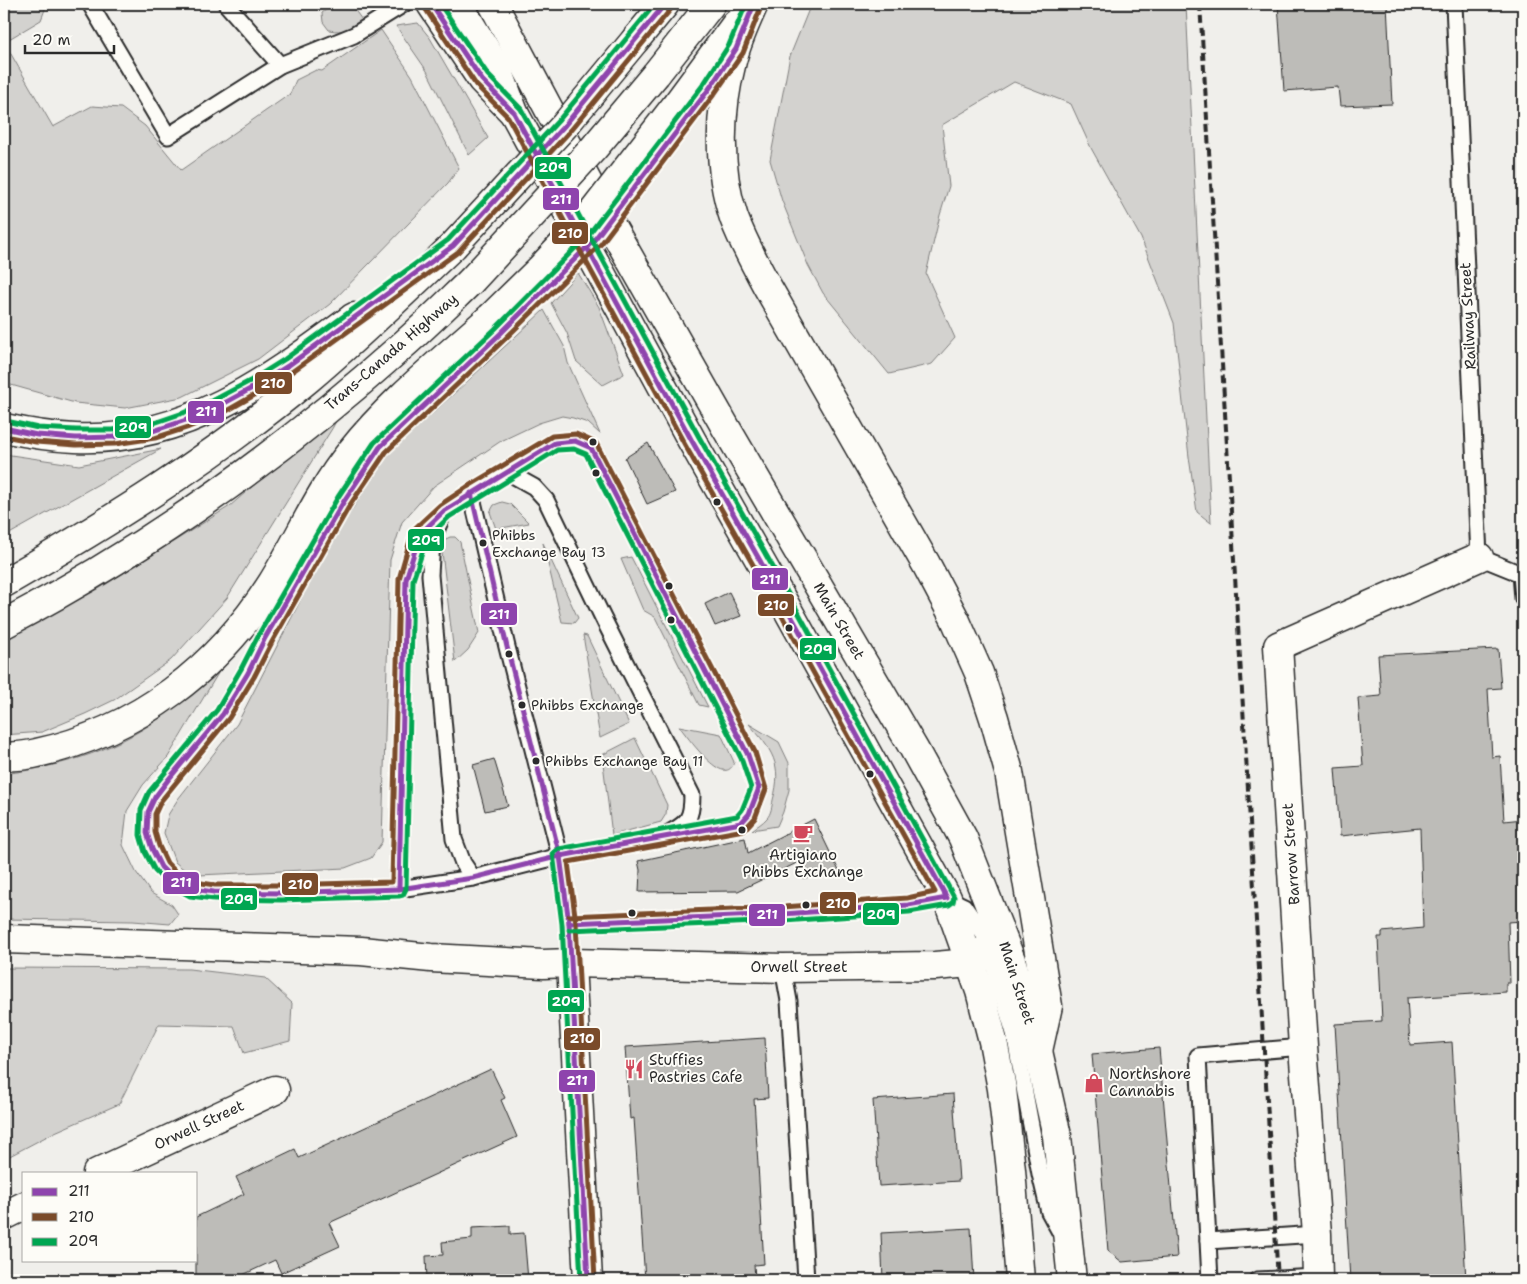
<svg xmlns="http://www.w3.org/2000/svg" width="1527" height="1284" font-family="'Shantell Sans',sans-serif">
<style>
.green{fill:#d3d2cf;stroke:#7f7e7d}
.building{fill:#bdbcb8;stroke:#2b2b2b}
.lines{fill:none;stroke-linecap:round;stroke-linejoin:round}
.lane-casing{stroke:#2b2b2b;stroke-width:19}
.street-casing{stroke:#2b2b2b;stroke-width:31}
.secondary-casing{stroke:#2b2b2b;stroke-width:31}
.highway-casing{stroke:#2b2b2b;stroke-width:31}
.lane{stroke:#fdfcf7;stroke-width:15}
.street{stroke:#fdfcf7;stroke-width:28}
.secondary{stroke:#fdfcf7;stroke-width:28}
.highway{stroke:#fdfcf7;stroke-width:28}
.rail{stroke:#2b2b2b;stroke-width:4;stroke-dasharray:8 4;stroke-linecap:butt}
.lane-bridge-casing{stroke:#2b2b2b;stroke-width:19;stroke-linecap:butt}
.highway-bridge-casing{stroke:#2b2b2b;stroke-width:31;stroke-linecap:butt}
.lane-bridge{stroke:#fdfcf7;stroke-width:15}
.highway-bridge{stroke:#fdfcf7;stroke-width:28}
.bus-1-casing{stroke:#fdfcf7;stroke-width:9}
.bus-2-casing{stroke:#fdfcf7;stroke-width:9}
.bus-3-casing{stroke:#fdfcf7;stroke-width:9}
.bus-1{stroke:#8e44ad;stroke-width:5}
.bus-2{stroke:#7a4b2a;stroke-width:5}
.bus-3{stroke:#00a651;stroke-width:5}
.bus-dot{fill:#2b2b2b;stroke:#fdfcf7;stroke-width:2}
.labels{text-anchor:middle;stroke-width:4;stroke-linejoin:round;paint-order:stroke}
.bus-label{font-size:14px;fill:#2b2b2b;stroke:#fdfcf7;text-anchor:start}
.street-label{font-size:15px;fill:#2b2b2b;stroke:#fdfcf7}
.poi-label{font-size:15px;fill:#2b2b2b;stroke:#fdfcf7;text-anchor:start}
.line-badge{stroke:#fdfcf7;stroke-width:2}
.badge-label{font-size:14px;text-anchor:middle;font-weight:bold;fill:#fff}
</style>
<rect width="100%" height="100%" fill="#f0efeb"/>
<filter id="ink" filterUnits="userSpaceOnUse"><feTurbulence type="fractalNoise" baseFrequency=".02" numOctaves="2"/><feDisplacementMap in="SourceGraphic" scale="10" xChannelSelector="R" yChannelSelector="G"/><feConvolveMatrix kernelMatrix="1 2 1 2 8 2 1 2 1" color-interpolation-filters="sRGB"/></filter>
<g filter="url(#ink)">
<g class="green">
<polygon points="4,4 47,4 41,20 4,42 53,127 92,106 121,108 145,126 181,170 290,94 296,80 316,70 322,71 381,30 412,76 459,168 448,183 330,304 258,359 182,397 125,408 75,403 4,383"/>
<path d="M344 4 354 9 362 20C350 29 344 33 329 30L323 22 322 13 330 7Z"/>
<polygon points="811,4 1186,4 1211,523 1197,512 1189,457 1174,323 1141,238 1091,148 1071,104 1014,82 942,125 949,186 940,215 926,274 955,338 932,364 889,374 823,293 808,265 782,201 770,160 790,56"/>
<polygon points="418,23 430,38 488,138 469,155 427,71 396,26"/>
<polygon points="578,273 599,307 624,374 603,385 576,361 567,333 551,303"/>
<polygon points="544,310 564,346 568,363 600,434 588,423 573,418 562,416 539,423 501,441 434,486 402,522 390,560 382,842 371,858 345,868 199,875 187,872 175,862 164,833 168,815 178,799 237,724 328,547 387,456"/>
<polygon points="343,407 333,427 227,598 171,660 114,700 85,714 42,732 4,735 4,640 100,588 230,506"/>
<polygon points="161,449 4,537 4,454 79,465"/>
<polygon points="502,502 510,504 529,523 496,529 490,512 494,505"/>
<polygon points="450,537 455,537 460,542 479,633 468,650 455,662 442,552 444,540"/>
<polygon points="543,543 578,618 574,623 562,622"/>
<polygon points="631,557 708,707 699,705 655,617 643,610 621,559"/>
<polygon points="583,635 587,636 629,724 600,738"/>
<path d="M223 665 168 757 143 785 127 811 123 845 136 872 151 893 172 905 178 914 170 924 133 921 4 919V774C68 765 118 750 171 710 180 703 187 694 196 686 205 678 214 672 223 665Z"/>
<path d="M749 724 779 742 789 763V790L783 812 777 826 752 830C757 826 763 823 767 818 771 814 772 806 773 800 783 764 772 750 749 724Z"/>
<path d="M679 726 721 734 734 762C725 791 687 736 679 726Z"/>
<polygon points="635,738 667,805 666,814 661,822 612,835 602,755"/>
<polygon points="4,968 189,969 265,978 292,1003 290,1041 244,1053 234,1026 159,1024 119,1104 55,1132 4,1159"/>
</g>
<g class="building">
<polygon points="1278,4 1387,4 1392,104 1340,106 1338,87 1284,91"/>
<polygon points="648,443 675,492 647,504 625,458"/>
<polygon points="729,592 741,616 715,626 705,604"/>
<polygon points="1498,649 1501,688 1488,689 1492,757 1500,756 1504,821 1523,819 1523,921 1508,922 1510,983 1506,983 1506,992 1407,998 1410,1045 1452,1042 1466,1280 1350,1280 1335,1024 1382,1021 1378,937 1382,937 1382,932 1423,928 1420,828 1340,836 1335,768 1363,766 1358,698 1381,696 1378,655"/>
<polygon points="494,759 508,806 485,811 473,765"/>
<polygon points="814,819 841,875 803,878 801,861 738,891 639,892 640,870 638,861 745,838 748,853"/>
<polygon points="765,1038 768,1098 754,1099 764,1264 754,1265 755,1278 713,1280 645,1280 634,1118 630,1119 625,1047"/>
<polygon points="1159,1048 1177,1257 1122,1262 1108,1251 1092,1054"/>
<polygon points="491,1069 505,1098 501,1100 517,1137 329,1223 340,1246 281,1273 275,1260 232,1280 196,1280 196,1217 244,1194 236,1177 295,1149 299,1158"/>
<polygon points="953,1094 959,1181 879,1186 873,1100"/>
<polygon points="510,1226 510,1234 524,1233 528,1280 427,1280 426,1256 443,1255 442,1242 472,1239 472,1228"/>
<polygon points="971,1228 974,1280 883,1280 881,1233"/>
</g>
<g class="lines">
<defs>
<g id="lane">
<polyline points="90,4 168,136 280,65 354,35 404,4"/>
<polyline points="226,4 280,65"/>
<polyline points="1454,4 1479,557 1521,574 1523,599"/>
<polyline points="687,119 724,67"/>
<path d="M507 472 534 487 546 500 603 618 692 795C692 819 688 823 667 834"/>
<polyline points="471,493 507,647 560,856 569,923 571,963"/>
<polyline points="442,517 432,540 430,575 454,839 463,863 473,878"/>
<polyline points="399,889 406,579 420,534 444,511 471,493 555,443 575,441 591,448 748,755 759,788 749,814 741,823 560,856 473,878 399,889 281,893 214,892 193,889 172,878 161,867 152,849 147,833 148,812 155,797 168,780 223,714 248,673 265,638 344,501 380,447 500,334"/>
<polyline points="569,923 783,914 908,905 947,898 964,906 988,941 992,961 1014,1033 1040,1174 1049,1212 1061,1234"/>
<polyline points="783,968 789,1001 806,1280"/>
<polyline points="1303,1047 1198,1056 1208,1241 1317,1234"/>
<polyline points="1208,1241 1210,1280"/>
<polyline points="1257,1280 1318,1277"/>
</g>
<g id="street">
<polyline points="571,963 588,1280"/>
<polyline points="97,1173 275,1090"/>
<polyline points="4,1216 24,1206"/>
<polyline points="1318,1280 1317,1234 1303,1047 1278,646 1479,557"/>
</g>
<g id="secondary">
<polyline points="458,4 498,70 514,113 692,441 784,603 947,898 980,991 993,1041 1002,1089 1011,1170 1020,1280"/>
<polyline points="493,4 605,215 726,428 914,749 963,838 1011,960 1038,1051 1057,1136 1072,1280"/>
<polyline points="571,963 783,968 935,966 970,963 981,956 983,951"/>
</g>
<g id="highway">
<polyline points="431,4 482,80 514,113"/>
<path d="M754 4C746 22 737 41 732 61 719 111 717 168 734 218 743 242 755 264 767 286L926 564 955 619 979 673 994 718 1009 772 1048 1006 1038 1051"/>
<polyline points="636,39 665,4"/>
<polyline points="656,74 711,4"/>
<polyline points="677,104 736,24"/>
<path d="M4 428C27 433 51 437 75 438 185 443 270 379 354 317"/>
<path d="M4 583C110 522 213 458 308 379 358 337 405 291 453 246"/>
<path d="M4 624C147 549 281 454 402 346 426 325 448 303 471 281"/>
<path d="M4 757C15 756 27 756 37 753 138 731 218 668 272 583 299 540 318 493 350 453 390 402 442 361 491 317"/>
<polyline points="4,939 361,951 431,958 543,964 571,963"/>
</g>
</defs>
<use href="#lane" class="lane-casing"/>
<use href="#street" class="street-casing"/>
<use href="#secondary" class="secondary-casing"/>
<use href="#highway" class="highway-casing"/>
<use href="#lane" class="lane"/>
<use href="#street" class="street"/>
<use href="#secondary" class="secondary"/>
<use href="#highway" class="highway"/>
<polyline class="rail" points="1200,4 1278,1280"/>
<defs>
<polyline id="lane-bridge" points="500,334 595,239 687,119"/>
<g id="highway-bridge">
<polyline points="453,246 565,125 636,39"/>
<polyline points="471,281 593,149 656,74"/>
<polyline points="491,317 540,269 590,216 677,104"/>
</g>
</defs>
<use href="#lane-bridge" class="lane-bridge-casing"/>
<use href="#highway-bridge" class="highway-bridge-casing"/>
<use href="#lane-bridge" class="lane-bridge"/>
<use href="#highway-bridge" class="highway-bridge"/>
<defs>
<g id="bus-1">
<polyline points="431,4 482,80 514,113 692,441 784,603 947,898 908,905 783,914 569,923"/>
<polyline points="4,428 37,435 76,438 114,437 153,431 186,420 219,406 254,387 289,365 453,246 565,125 665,4"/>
<polygon points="575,441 591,448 748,755 759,788 749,814 741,823 560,856 473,878 399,889 406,579 420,534 444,511 555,443"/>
<polyline points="471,493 507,647 560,856 569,923 588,1280"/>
<polyline points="399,889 281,893 214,892 193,889 172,878 161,867 152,849 147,833 148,812 155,797 168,780 223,714 248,673 265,638 344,501 380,447 500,334 595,239 709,89 736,49 754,4"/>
</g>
<g id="bus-2">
<polyline points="425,8 476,85 508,117 685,445 777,607 935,892 907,898 783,907 569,916"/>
<polyline points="4,436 36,442 76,445 115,444 155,438 189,427 223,413 258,393 293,371 458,252 571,130 671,9"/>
<polyline points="595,1280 576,923 568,862 744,830 755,818 766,789 755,752 596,443 576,434 552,436 467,487 440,505 413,530 399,579 392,882 281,885 215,885 195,882 176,872 167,863 159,846 155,832 155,814 161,801 174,785 229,718 254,677 272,642 350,505 386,452 505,339 601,244 715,93 743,53 761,7"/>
</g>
<g id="bus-3">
<polyline points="440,4 488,75 521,109 699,437 791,599 954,897 953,902 949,905 909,912 784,921 569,930"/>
<polyline points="6,421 38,428 76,430 113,430 151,424 183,413 216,399 250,381 285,359 448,240 559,120 655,4"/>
<polyline points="581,1280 562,924 553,853 559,849 737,816 742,810 751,788 741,758 586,454 574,449 557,450 449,517 427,538 413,580 406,889 403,895 399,896 281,900 214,899 190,896 168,884 155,871 145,852 140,835 141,810 149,792 217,710 241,669 259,634 338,497 374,443 495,329 589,234 703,85 729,45 746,4"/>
</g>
</defs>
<use href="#bus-1" class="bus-1-casing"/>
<use href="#bus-2" class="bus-2-casing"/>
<use href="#bus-3" class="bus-3-casing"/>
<use href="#bus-1" class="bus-1"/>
<use href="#bus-2" class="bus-2"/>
<use href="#bus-3" class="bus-3"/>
</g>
</g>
<defs>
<symbol id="cafe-bare" viewBox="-9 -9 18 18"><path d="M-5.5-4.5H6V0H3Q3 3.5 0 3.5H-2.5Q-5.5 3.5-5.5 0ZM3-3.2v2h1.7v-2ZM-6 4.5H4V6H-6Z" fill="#d1495b" stroke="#fdfcf7" stroke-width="2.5" paint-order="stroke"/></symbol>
<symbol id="restaurant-bare" viewBox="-9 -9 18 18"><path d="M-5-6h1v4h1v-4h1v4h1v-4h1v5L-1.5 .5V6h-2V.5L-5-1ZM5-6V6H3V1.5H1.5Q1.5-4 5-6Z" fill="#d1495b" stroke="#fdfcf7" stroke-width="2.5" paint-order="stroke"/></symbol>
<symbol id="shop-bare" viewBox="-9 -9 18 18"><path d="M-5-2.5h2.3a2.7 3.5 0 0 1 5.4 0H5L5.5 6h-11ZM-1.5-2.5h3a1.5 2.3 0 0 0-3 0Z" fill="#d1495b" stroke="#fdfcf7" stroke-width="2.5" paint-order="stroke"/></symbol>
</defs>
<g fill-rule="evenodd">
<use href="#cafe-bare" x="789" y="819" width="28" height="28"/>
<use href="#restaurant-bare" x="620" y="1055" width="28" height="28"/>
<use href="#shop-bare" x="1080" y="1069" width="28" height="28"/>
</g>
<g class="bus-dot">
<circle cx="593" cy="442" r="4.5"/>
<circle cx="596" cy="473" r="4.5"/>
<circle cx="717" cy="502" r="4.5"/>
<circle cx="483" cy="543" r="4.5"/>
<circle cx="669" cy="586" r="4.5"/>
<circle cx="671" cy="620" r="4.5"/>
<circle cx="789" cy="628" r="4.5"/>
<circle cx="509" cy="654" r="4.5"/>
<circle cx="522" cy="705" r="4.5"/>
<circle cx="536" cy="761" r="4.5"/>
<circle cx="870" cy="774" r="4.5"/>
<circle cx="742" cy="830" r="4.5"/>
<circle cx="806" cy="905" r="4.5"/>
<circle cx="632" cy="913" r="4.5"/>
</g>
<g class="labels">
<g class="bus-label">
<text x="492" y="540">Phibbs<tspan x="492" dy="17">Exchange Bay 13</tspan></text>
<text x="531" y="710">Phibbs Exchange</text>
<text x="545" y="766">Phibbs Exchange Bay 11</text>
</g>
<g class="street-label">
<text transform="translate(1468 316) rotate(-93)" y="5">Railway Street</text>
<text transform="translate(391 352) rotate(-41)" y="5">Trans-Canada Highway</text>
<text transform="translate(839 621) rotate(60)" y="5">Main Street</text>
<text transform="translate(1291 854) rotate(-94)" y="5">Barrow Street</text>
<text x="799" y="972">Orwell Street</text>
<text transform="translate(1017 983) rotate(72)" y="5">Main Street</text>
<text transform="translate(199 1125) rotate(-25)" y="5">Orwell Street</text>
</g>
<g class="poi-label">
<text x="803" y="860" text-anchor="middle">Artigiano<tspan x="803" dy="17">Phibbs Exchange</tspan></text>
<text x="649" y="1065">Stuffies<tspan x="649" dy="17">Pastries Cafe</tspan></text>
<text x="1109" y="1079">Northshore<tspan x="1109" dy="17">Cannabis</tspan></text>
</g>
</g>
<g class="line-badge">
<rect x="534" y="156" width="38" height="24" rx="5" fill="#00a651"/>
<rect x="542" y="187" width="38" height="24" rx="5" fill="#8e44ad"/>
<rect x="551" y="221" width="38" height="24" rx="5" fill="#7a4b2a"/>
<rect x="254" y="371" width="39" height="24" rx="5" fill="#7a4b2a"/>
<rect x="187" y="400" width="38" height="24" rx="5" fill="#8e44ad"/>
<rect x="114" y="415" width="38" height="24" rx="5" fill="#00a651"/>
<rect x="407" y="528" width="38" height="24" rx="5" fill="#00a651"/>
<rect x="751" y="567" width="38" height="24" rx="5" fill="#8e44ad"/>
<rect x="757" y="593" width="38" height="24" rx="5" fill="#7a4b2a"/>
<rect x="480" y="602" width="38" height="24" rx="5" fill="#8e44ad"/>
<rect x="799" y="637" width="38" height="24" rx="5" fill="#00a651"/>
<rect x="162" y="871" width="38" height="24" rx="5" fill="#8e44ad"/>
<rect x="281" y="872" width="38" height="24" rx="5" fill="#7a4b2a"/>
<rect x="220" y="887" width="38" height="24" rx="5" fill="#00a651"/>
<rect x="819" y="891" width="38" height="24" rx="5" fill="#7a4b2a"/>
<rect x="862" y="902" width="38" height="24" rx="5" fill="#00a651"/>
<rect x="748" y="903" width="38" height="24" rx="5" fill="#8e44ad"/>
<rect x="547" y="989" width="38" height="24" rx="5" fill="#00a651"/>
<rect x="563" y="1027" width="38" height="24" rx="5" fill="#7a4b2a"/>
<rect x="558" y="1069" width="38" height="24" rx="5" fill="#8e44ad"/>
</g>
<g class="badge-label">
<text x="553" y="172">209</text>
<text x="561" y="204">211</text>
<text x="570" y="238">210</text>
<text x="273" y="388">210</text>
<text x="206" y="416">211</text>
<text x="133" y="432">209</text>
<text x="426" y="545">209</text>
<text x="770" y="584">211</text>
<text x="776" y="610">210</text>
<text x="499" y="619">211</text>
<text x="818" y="654">209</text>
<text x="181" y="887">211</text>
<text x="300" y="889">210</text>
<text x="239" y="904">209</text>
<text x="838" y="908">210</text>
<text x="881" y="919">209</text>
<text x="767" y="919">211</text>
<text x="566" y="1006">209</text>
<text x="582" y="1043">210</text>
<text x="577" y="1085">211</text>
</g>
<rect width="1527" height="1284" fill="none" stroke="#fdfcf7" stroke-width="20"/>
<rect x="10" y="10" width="1507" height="1264" fill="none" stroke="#2b2b2b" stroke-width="2" filter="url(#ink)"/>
<rect x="22" y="1172" width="175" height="90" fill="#fdfcf7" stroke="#a9a8a5"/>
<rect x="32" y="1188" width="25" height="8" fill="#8e44ad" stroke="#a9a8a5"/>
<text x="68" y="1196" font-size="15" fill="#2b2b2b">211</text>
<rect x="32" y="1213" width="25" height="8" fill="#7a4b2a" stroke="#a9a8a5"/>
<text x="68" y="1222" font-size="15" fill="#2b2b2b">210</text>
<rect x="32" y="1238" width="25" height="8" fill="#00a651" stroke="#a9a8a5"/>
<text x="68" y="1246" font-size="15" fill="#2b2b2b">209</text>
<path d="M25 45v8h89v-8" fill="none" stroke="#2b2b2b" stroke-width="2.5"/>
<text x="32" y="45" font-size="15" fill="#2b2b2b" stroke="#fdfcf7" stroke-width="4" paint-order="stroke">20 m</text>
</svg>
